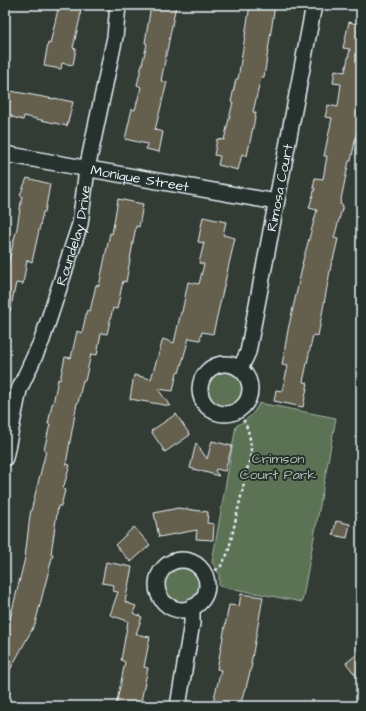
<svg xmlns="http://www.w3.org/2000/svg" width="366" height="711" font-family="'Architects Daughter',sans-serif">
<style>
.green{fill:#5c7255;stroke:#a2b2a6}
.building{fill:#655f4e;stroke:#e8f1f8}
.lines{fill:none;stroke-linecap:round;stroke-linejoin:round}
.street-casing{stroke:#e8f1f8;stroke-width:18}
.path{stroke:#e8f1f8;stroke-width:2.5;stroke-dasharray:3 3;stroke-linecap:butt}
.street{stroke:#26332d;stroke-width:15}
.labels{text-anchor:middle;stroke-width:4;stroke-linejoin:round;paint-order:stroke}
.street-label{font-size:14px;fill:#e8f1f8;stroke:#26332d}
.park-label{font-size:14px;fill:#b0beb7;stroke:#26332d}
</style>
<rect width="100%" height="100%" fill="#333c34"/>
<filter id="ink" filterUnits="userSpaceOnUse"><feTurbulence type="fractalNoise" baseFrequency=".025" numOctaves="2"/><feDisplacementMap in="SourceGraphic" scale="8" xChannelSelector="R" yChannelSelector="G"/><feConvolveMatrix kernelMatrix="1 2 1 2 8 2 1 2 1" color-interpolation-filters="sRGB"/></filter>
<g filter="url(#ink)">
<g class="green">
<circle cx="225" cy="389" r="18"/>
<path d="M259 403 336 418 302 602 219 586V574L212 562 236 426C246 420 255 414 259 403Z"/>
<circle cx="182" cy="585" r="18"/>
</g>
<g class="building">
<polygon points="59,5 81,5 80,18 73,48 76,49 73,65 62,63 61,69 44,66 48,43 50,44"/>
<polygon points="151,5 176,5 161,81 167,82 155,130 163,132 159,152 146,149 147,144 125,139 132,109 135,110 141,87 137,85 147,44 145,43"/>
<polygon points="250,5 275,5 264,77 261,77 253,112 256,113 247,156 242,154 238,170 218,165 220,156 214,155 217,139 224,140 233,102 231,102 236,79 238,79"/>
<polygon points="349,22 361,25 361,110 351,161 349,161 340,204 343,205 334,238 338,239 333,260 332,260 318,336 313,335 303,382 308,383 303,407 274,401 276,390 282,391 288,366 282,365 288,330 303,264 302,264 317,210 309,208 315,188 313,188 315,178 323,179 327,156 324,156 332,118 325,117 328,105 338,107 341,84 333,83 335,70 345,72 350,49 343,48"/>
<polygon points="5,90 54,99 54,98 73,102 67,126 24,116 23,120 12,117 12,115 5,114"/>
<polygon points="27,178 50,184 45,212 43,212 32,262 27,260 23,284 16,283 10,311 5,311 5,263 8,264 17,228 22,196 20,195"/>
<polygon points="118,199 143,204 139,227 136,226 126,282 123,281 117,309 113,308 107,334 101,333 97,355 91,354 85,381 83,380 78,403 77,403 66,464 70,465 63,489 65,490 61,506 58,506 51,554 53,554 35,624 5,679 5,628 10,619 25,558 30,515 46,451 44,450 50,424 48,424 52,404 53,404 58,379 60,380 65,357 71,358 77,331 82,333 87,310 90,311 96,285 99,286 110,233 112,234"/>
<polygon points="203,217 226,222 223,235 235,238 213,334 202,332 200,340 189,338 179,373 177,372 173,391 158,389 170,406 130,399 134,375 151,379 163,339 174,343 181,312 182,312 188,282 199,284 204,264 199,263 204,243 198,242"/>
<polygon points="176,414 190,435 165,452 151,431"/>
<polygon points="212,441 232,446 225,471 216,469 215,471 219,476 190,468 196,443 207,459"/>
<polygon points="178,508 208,512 207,523 214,524 213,540 196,539 197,530 159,537 154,513"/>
<polygon points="336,521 350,524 347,538 333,535"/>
<polygon points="134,527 150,545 131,562 115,545"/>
<polygon points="106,562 132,567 125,602 136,606 133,613 142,617 136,634 150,637 144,667 148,668 140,706 116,706 125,662 121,660 128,621 110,615 118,592 113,591 114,585 102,583"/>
<polygon points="241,594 263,597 251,664 252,664 246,688 245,688 240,706 212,706 221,670 217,669 229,605 239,606"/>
<polygon points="361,651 361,682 346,663"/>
</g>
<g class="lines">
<defs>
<g id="street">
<path id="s1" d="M5 154 276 202"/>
<circle cx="225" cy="389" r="25"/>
<path id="s2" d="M240 369 248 352 314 5"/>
<path id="s3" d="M5 458 19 390 42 340 80 224 87 169 115 37 118 5"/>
<circle cx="182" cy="585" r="25"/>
<polyline points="178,706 192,623 192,607"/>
</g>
</defs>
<use href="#street" class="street-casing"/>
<path class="path" d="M206 578 221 566 228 553 251 453C251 435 247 425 238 410"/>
<use href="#street" class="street"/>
</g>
</g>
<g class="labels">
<g class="street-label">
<text dy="5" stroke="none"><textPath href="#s1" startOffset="137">Monique Street</textPath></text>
<text dy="5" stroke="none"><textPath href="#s2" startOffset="186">Rimosa Court</textPath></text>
<text dy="5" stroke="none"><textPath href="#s3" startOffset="234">Roundelay Drive</textPath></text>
</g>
<g class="park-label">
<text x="278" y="463">Crimson<tspan x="278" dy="16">Court Park</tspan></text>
</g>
</g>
<rect width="366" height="711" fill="none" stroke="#26332d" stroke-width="20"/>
<rect x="10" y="10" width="346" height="691" fill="none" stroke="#e8f1f8" stroke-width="1.5" filter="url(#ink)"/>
</svg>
